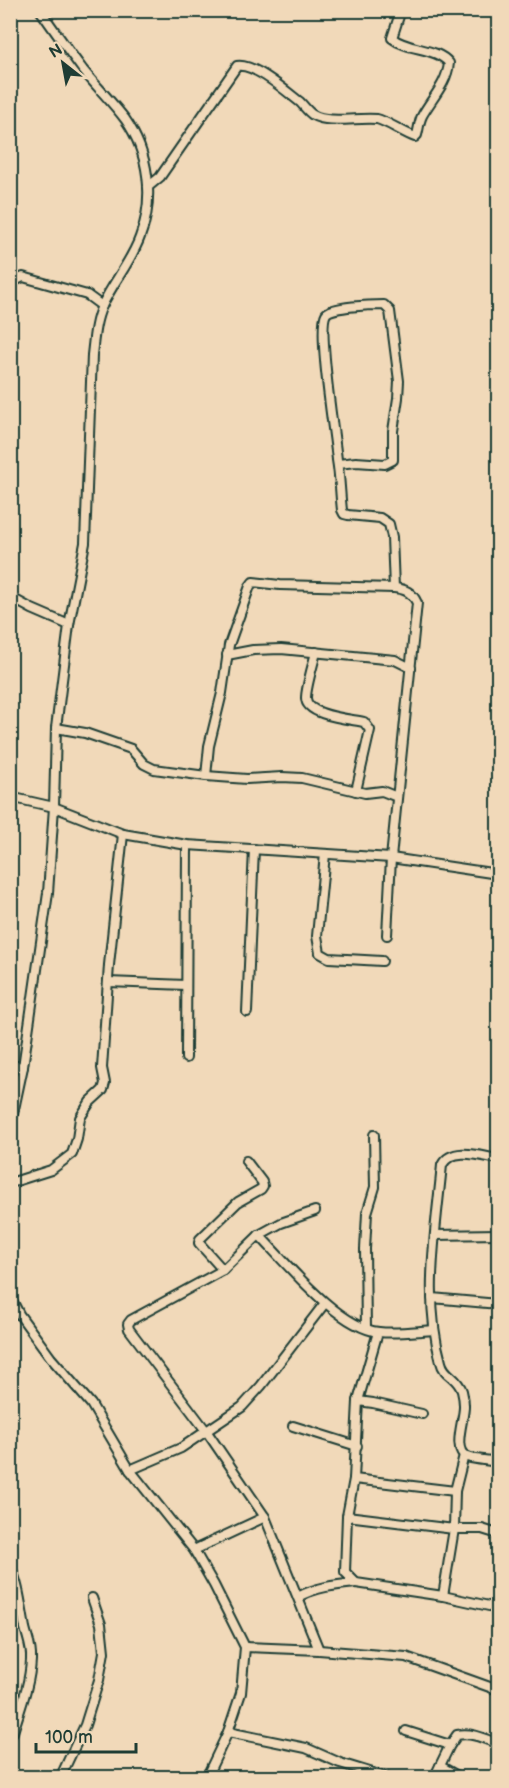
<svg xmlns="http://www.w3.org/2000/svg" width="509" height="1788" font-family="'Balsamiq Sans',sans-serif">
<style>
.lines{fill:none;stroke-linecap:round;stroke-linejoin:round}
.street-casing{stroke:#1f3d34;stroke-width:12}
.street{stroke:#f1d9b9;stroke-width:8}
</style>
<rect width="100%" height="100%" fill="#f1d9b9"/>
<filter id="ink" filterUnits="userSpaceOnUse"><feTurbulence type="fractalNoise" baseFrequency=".0167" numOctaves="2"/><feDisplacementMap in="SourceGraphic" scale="12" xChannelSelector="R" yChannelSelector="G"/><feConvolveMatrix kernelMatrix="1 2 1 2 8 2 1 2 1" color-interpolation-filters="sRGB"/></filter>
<g filter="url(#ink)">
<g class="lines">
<defs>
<g id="street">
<path d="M148 187 160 177 237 66C254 63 286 91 300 102 304 106 308 112 313 115 328 124 359 117 377 119 386 121 404 133 415 137L417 135C419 128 419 122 422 116 431 99 447 84 449 63 436 47 408 51 392 38L401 10"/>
<polyline points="10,289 15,281 23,277 87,295 102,306"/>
<path d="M338 464 356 462 385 464 393 460V431L398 398 399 381 390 311 384 305C373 305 331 306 326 314 317 328 335 438 337 460 340 477 340 493 342 510L344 514 348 515 380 518 389 524 392 537 394 588"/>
<polyline points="10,597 32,609 69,625"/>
<path d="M316 652C313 665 306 687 306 698 306 716 351 719 364 722L370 730 356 791"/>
<polyline points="227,655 253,650 281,649 395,660 411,668"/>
<polyline points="56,728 85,733 131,749 144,764 154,769 206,776 247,779 282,777 302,778 365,793 382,791 397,797"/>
<path d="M206 776 209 746 222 693 229 645 250 586 253 582 280 585 394 588C405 589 412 592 417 603L391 858 387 935"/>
<polyline points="10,797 54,807 123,834 187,845 391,858 498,874"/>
<polyline points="325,854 317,936 320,953 329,958 382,961"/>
<polyline points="108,982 186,985"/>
<polyline points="247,1012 254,849"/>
<polyline points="186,1058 187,845"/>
<polyline points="10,1065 23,1067"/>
<path d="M10 1128 23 1067 48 893 54 807 56 728 69 625 85 543 92 355C94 338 95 321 102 306 113 282 131 262 140 237 155 198 149 153 125 119 112 102 97 87 83 70 68 50 54 30 40 10"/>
<path d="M498 1159C481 1156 452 1146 442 1165 436 1229 423 1299 441 1362 444 1376 457 1376 462 1391 463 1395 464 1401 464 1405 465 1418 451 1450 467 1457 476 1460 489 1460 498 1462"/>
<polyline points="10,1183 51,1170 72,1154 77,1139 80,1118 90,1102 103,1090 105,1083 102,1068 109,965 123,834"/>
<polyline points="315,1211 281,1223 259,1235 223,1270 131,1320 128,1324 129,1329 207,1432 265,1517 319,1650"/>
<path d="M259 1235C287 1264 339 1328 379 1332 397 1334 416 1331 434 1330"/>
<polyline points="435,1235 498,1234"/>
<polyline points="223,1270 199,1243 200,1239 238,1202 261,1189 263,1186 262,1182 246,1161"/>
<polyline points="10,1296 19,1314 51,1358 91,1404 130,1470 194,1550 214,1585 245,1647 241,1693 228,1732 206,1778"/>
<polyline points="432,1298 498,1304"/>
<polyline points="366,1328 365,1249 367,1213 375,1187 374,1135"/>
<polyline points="378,1332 358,1401 354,1479 347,1516 345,1572 356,1583 443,1596 498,1608"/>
<polyline points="358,1401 373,1403 422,1414"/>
<polyline points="293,1426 357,1446"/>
<polyline points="130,1470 181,1448 242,1407 261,1386 325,1303"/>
<polyline points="354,1479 455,1491"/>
<polyline points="347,1516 454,1529 482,1529 498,1534"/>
<polyline points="194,1550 265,1517"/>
<path d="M10 1565C19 1585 21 1607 25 1628 28 1640 32 1648 31 1660 30 1684 20 1709 13 1732L10 1737"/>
<polyline points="443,1596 454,1529 455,1491 464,1455"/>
<path d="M298 1597C316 1587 335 1585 356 1583"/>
<polyline points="245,1647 319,1650 406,1657 498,1690"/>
<polyline points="406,1731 450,1745"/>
<polyline points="228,1732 306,1748 340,1763 389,1778"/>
<polyline points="440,1766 461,1778"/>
<polyline points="60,1778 85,1725 99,1680 104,1652 101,1624 92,1598"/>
<path d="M434 1778 450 1745 457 1735C473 1732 485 1739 498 1744"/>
</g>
</defs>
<use href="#street" class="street-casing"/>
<use href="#street" class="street"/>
</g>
</g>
<rect width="509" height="1788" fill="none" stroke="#f1d9b9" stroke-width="36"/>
<rect x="18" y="18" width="473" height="1752" fill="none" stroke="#1f3d34" stroke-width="2" filter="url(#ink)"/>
<g transform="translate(63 63) rotate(329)" stroke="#f1d9b9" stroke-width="4.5" paint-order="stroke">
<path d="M0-4.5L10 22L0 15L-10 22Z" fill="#1f3d34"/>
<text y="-9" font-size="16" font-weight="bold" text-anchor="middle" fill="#1f3d34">N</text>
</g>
<path d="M36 1743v9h100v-9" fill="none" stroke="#1f3d34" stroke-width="3"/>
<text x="45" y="1743" font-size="18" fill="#1f3d34" stroke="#f1d9b9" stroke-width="4.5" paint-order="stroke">100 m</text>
</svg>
